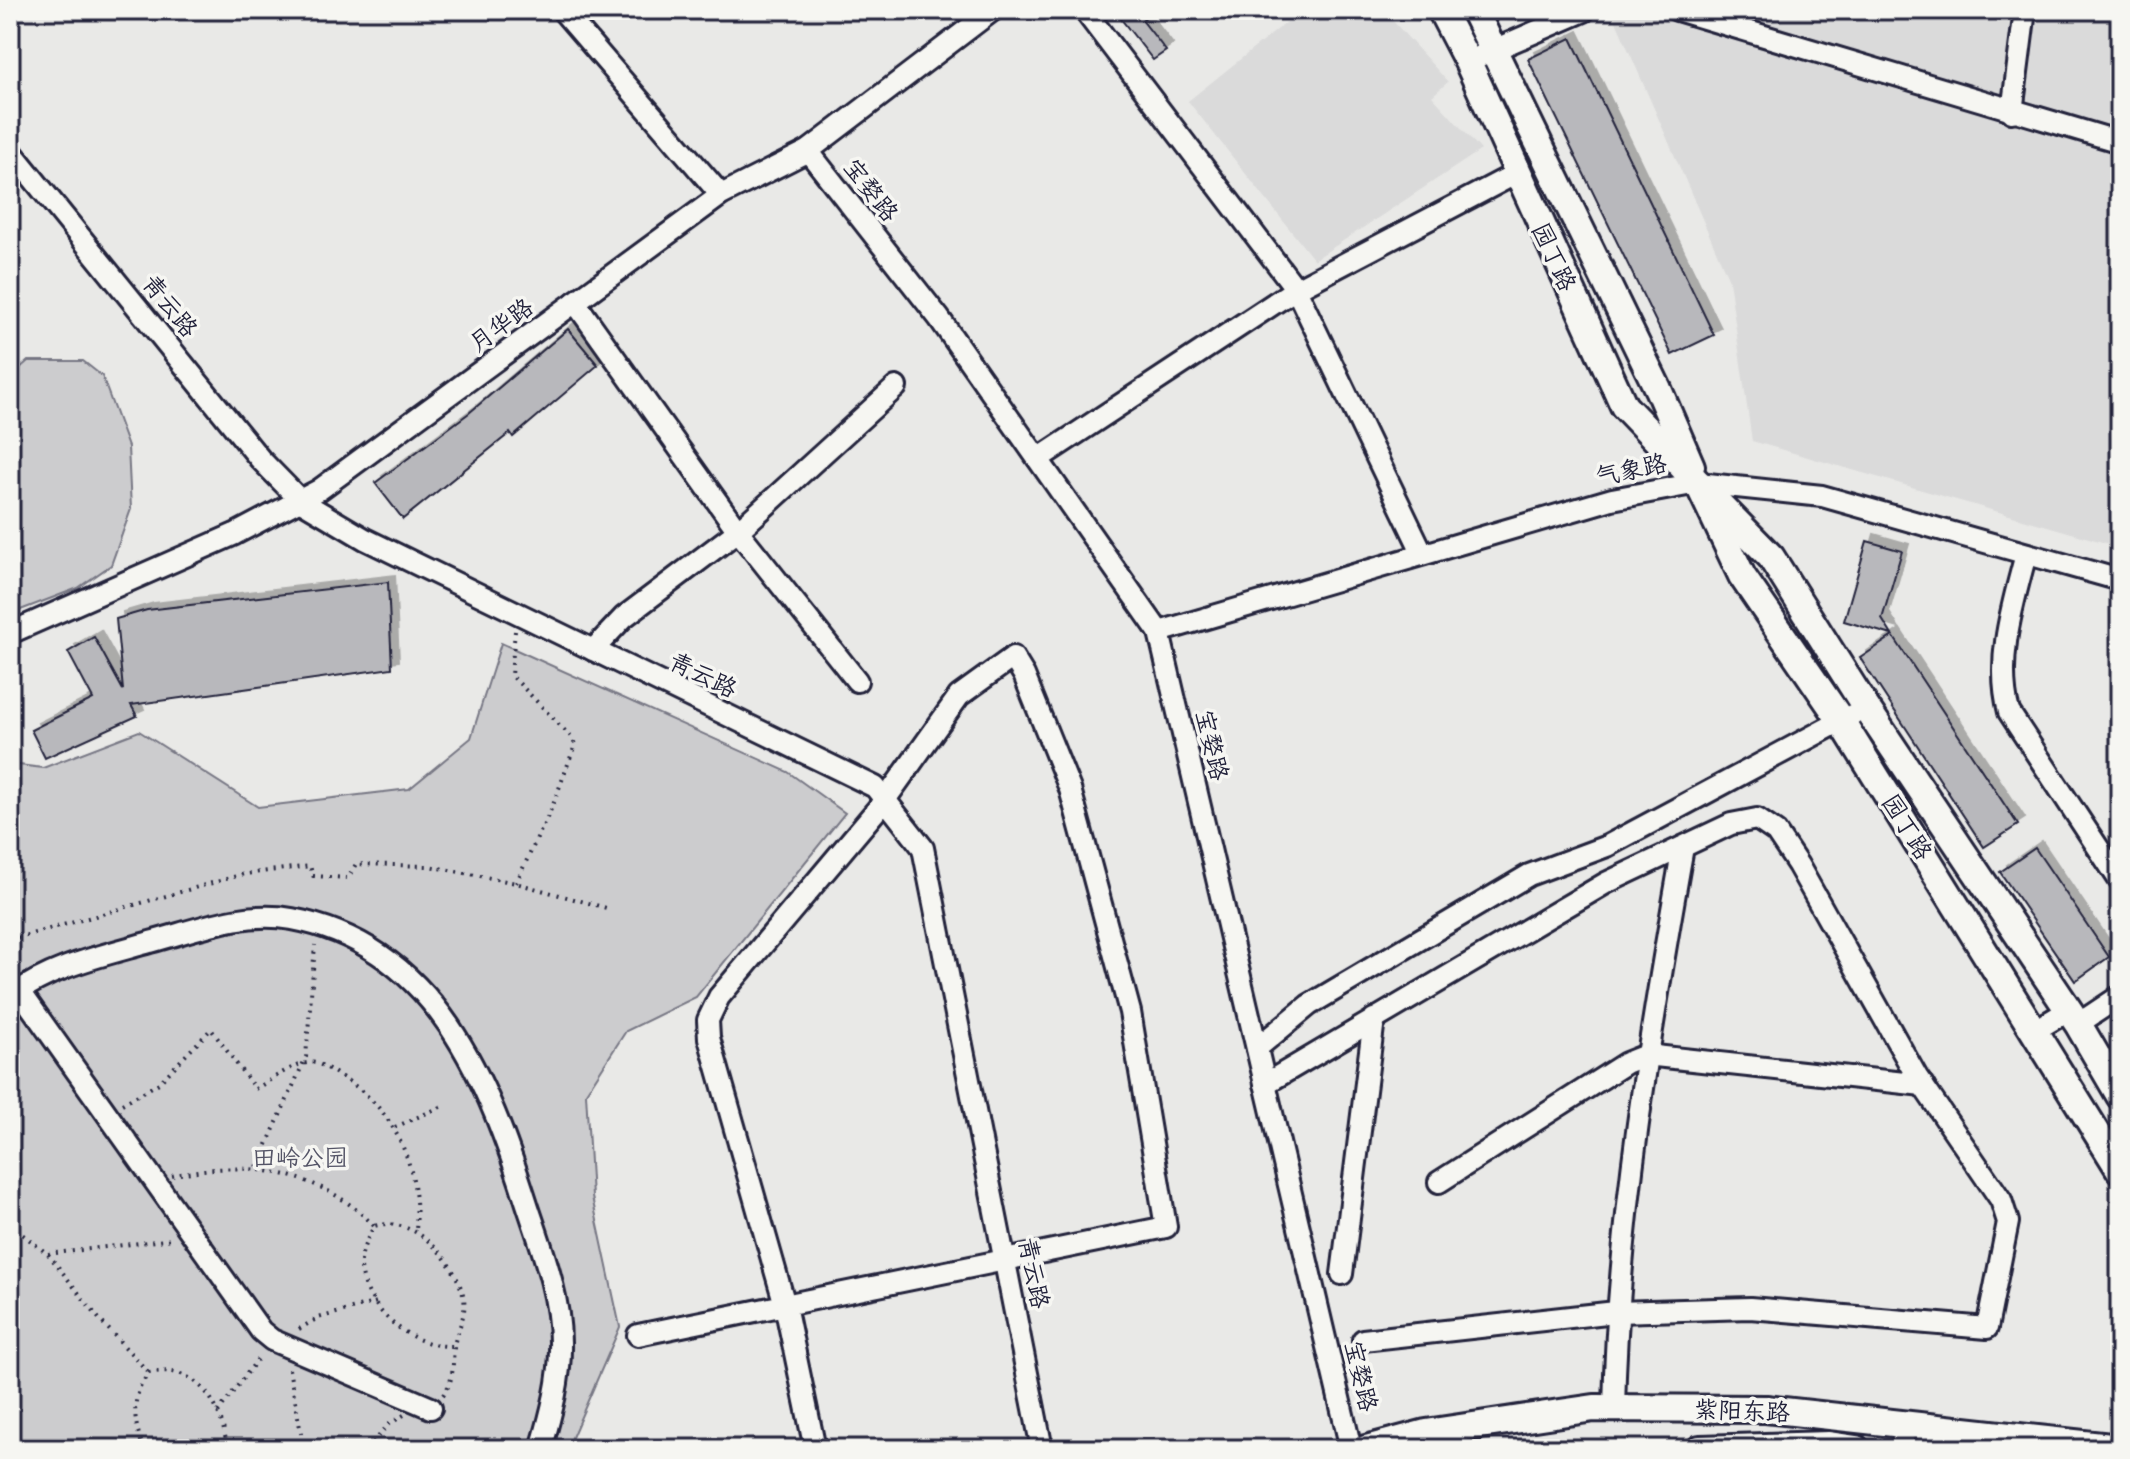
<svg xmlns="http://www.w3.org/2000/svg" width="2130" height="1459" font-family="Mynerve,'LXGW WenKai TC',sans-serif">
<style>
.built{fill:#dadada}
.green{fill:#ccccce;stroke:#777784;stroke-width:2}
.building{fill:#b8b8bc;stroke:#22223b;stroke-width:2;filter:url(#shadow)}
.lines{fill:none;stroke-linecap:round;stroke-linejoin:round}
.minor-casing{stroke:#22223b;stroke-width:26}
.major-casing{stroke:#22223b;stroke-width:32}
.path{stroke:#22223b;stroke-width:4;stroke-dasharray:2 6;stroke-linecap:butt}
.minor{stroke:#f6f6f2;stroke-width:20}
.major{stroke:#f6f6f2;stroke-width:26}
.labels{text-anchor:middle;stroke-width:7;stroke-linejoin:round;paint-order:stroke}
.street-label{font-size:24px;fill:#22223b;stroke:#f6f6f2}
.park-label{font-size:24px;fill:#555567;stroke:#f6f6f2}
</style>
<defs>
<filter id="shadow"><feDropShadow dx="7" dy="-7" stdDeviation="0" flood-color="#0004"/></filter>
</defs>
<rect width="100%" height="100%" fill="#e9e9e7"/>
<filter id="ink" filterUnits="userSpaceOnUse"><feTurbulence type="fractalNoise" baseFrequency=".0125" numOctaves="2"/><feDisplacementMap in="SourceGraphic" scale="16" xChannelSelector="R" yChannelSelector="G"/><feConvolveMatrix kernelMatrix="1 2 1 2 8 2 1 2 1" color-interpolation-filters="sRGB"/></filter>
<g filter="url(#ink)">
<g class="built">
<polygon points="1302,10 1383,10 1448,82 1432,96 1481,150 1314,260 1188,101"/>
<polygon points="1611,10 2120,10 2120,547 1752,441 1729,280"/>
</g>
<g class="green">
<polygon points="28,361 83,361 102,376 128,447 131,509 111,565 78,588 10,614 10,377"/>
<polygon points="501,643 788,772 845,813 696,997 626,1031 586,1093 592,1197 620,1327 567,1449 10,1449 10,764 43,768 139,731 258,807 409,789 471,738"/>
</g>
<g class="building">
<polygon points="1114,10 1155,10 1142,20 1166,51 1153,60"/>
<polygon points="1571,38 1714,335 1672,355 1528,59"/>
<polygon points="568,329 598,365 513,437 510,433 403,519 375,483 469,413"/>
<polygon points="1867,541 1902,551 1882,619 1892,635 1844,621"/>
<polygon points="388,582 392,668 131,705 137,716 45,758 31,730 93,699 68,652 94,637 123,690 116,619 147,610"/>
<polygon points="1893,636 2018,825 1984,847 1860,658"/>
<polygon points="2035,848 2109,957 2075,981 2000,872"/>
</g>
<g class="lines">
<defs>
<g id="minor">
<polyline points="562,10 721,195"/>
<polyline points="1084,10 1296,289 1423,554"/>
<polyline points="1677,10 2120,142"/>
<polyline points="1482,55 1584,11"/>
<polyline points="2012,112 2025,10"/>
<polyline points="10,150 260,459 301,501 365,539 875,787 923,848 1042,1449"/>
<polyline points="808,151 939,318 1159,632 1351,1449"/>
<polyline points="575,302 738,531 857,681"/>
<polyline points="1038,459 1296,289 1517,173"/>
<path d="M2026 554C2013 604 1995 660 2009 712L2120 881"/>
<polyline points="1159,632 1612,499 1698,483 1822,496 2120,580"/>
<polyline points="10,633 235,534 319,490 721,195 808,151 993,10"/>
<polyline points="593,650 624,617 738,531 896,387"/>
<polyline points="19,990 261,1331 272,1340 431,1408"/>
<path d="M10 997C52 966 101 956 150 942 196 930 244 910 292 919 437 946 488 1082 528 1207 542 1249 560 1296 560 1342 561 1378 551 1415 541 1449"/>
<polyline points="2078,1024 2120,996"/>
<polyline points="2034,1031 2069,1010"/>
<polyline points="1257,1048 1309,1005 1529,875 1607,846 1852,715"/>
<polyline points="1265,1084 1606,883 1731,824 1757,819 1776,832 1798,865 1917,1077 2001,1200 2008,1222 1987,1328 1750,1308 1616,1312 1363,1340"/>
<polyline points="1439,1182 1626,1063 1646,1055 1923,1085"/>
<polyline points="1342,1274 1374,1019"/>
<path d="M638 1335C814 1299 990 1263 1166 1227L1130 1012 1070 789 1024 675 1013 657 959 696 885 800 719 997 708 1020 709 1038 785 1305 815 1449"/>
<path d="M1614 1408C1618 1219 1650 1033 1683 847"/>
<polyline points="1901,1449 1906,1424"/>
</g>
<g id="major">
<polyline points="1441,10 1468,62 1624,406 1698,483 1742,576 1842,722 2120,1170"/>
<polyline points="1474,10 1658,389 1691,466"/>
<polyline points="1713,498 1771,557 1865,706 2078,1024 2120,1096"/>
<polyline points="1366,1449 1426,1433 1594,1408 1766,1409 2120,1448"/>
<polyline points="1700,1449 1829,1445 1856,1449"/>
</g>
</defs>
<use href="#minor" class="minor-casing"/>
<use href="#major" class="major-casing"/>
<g class="path">
<polyline points="515,631 511,675 573,739 575,745 553,805 516,883"/>
<polyline points="10,940 244,874 310,866 313,876 348,878 356,864 429,866 516,883 610,909"/>
<path d="M122 1104 159 1083 211 1029 255 1089C270 1081 298 1059 316 1063 323 1065 332 1071 338 1075 394 1105 421 1168 416 1230"/>
<polyline points="395,1127 443,1106"/>
<polyline points="257,1167 306,1057 315,945"/>
<path d="M172 1176C242 1158 323 1171 374 1226"/>
<polyline points="10,1225 48,1254 100,1320 149,1373"/>
<polyline points="48,1254 173,1239"/>
<polyline points="299,1329 318,1318 377,1302"/>
<polyline points="289,1369 304,1449"/>
<path d="M443 1395C455 1378 452 1367 454 1348 455 1331 469 1315 463 1294 452 1257 414 1215 374 1226 367 1239 360 1252 361 1267 365 1310 412 1348 453 1346"/>
<polyline points="218,1412 260,1356"/>
<path d="M144 1449C133 1421 130 1398 149 1373 198 1362 223 1406 227 1449"/>
<polyline points="368,1449 388,1425 404,1415"/>
</g>
<use href="#minor" class="minor"/>
<use href="#major" class="major"/>
</g>
</g>
<g class="labels">
<g class="street-label">
<text transform="translate(871 190) rotate(52)" y="8">宝婺路</text>
<text transform="translate(1554 257) rotate(65)" y="8">园丁路</text>
<text transform="translate(170 306) rotate(51)" y="8">青云路</text>
<text transform="translate(501 325) rotate(-36)" y="8">月华路</text>
<text transform="translate(1631 470) rotate(-12)" y="8">气象路</text>
<text transform="translate(703 675) rotate(26)" y="8">青云路</text>
<text transform="translate(1212 745) rotate(77)" y="8">宝婺路</text>
<text transform="translate(1907 827) rotate(58)" y="8">园丁路</text>
<text transform="translate(1034 1273) rotate(79)" y="8">青云路</text>
<text transform="translate(1361 1376) rotate(77)" y="8">宝婺路</text>
<text transform="translate(1742 1411) rotate(2)" y="8">紫阳东路</text>
</g>
<g class="park-label">
<text x="300" y="1166">田岭公园</text>
</g>
</g>
<rect width="2130" height="1459" fill="none" stroke="#f6f6f2" stroke-width="40"/>
<rect x="20" y="20" width="2090" height="1419" fill="none" stroke="#22223b" stroke-width="3" filter="url(#ink)"/>
</svg>
